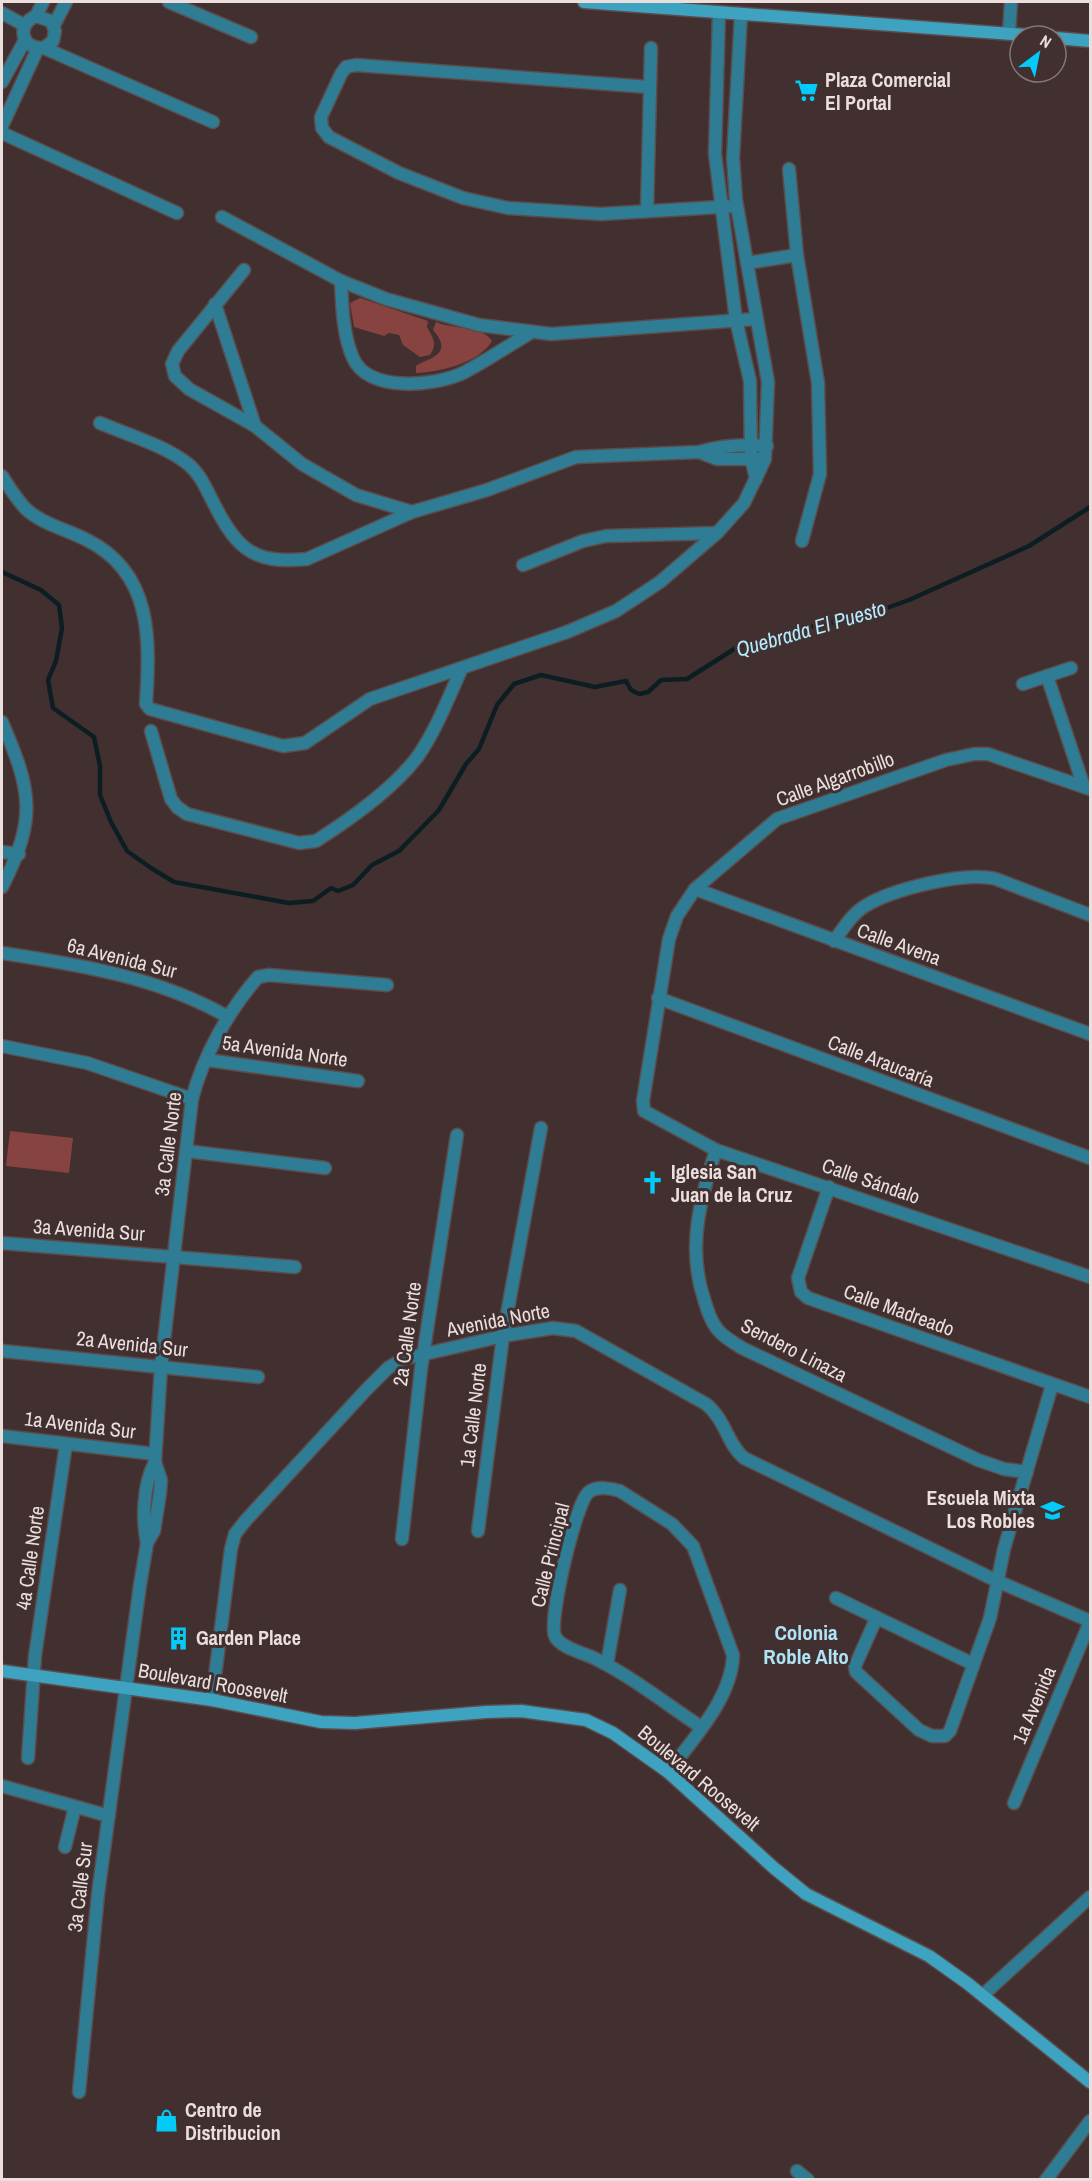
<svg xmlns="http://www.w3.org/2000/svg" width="1092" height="2181" font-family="'Archivo Narrow',sans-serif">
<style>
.green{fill:#87433f}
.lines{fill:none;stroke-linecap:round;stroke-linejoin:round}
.stream{stroke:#0d1e23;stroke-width:4.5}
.minor-casing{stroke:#5c4c4b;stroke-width:15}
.secondary-casing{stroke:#5c4c4b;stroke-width:15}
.minor{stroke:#2e7d95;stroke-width:12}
.secondary{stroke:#3ea2c1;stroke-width:12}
.labels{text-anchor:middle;stroke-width:6;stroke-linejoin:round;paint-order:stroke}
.poi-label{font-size:20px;font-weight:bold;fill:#eadfdd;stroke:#41302f;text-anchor:start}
.street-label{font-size:20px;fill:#eadfdd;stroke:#41302f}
.water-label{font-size:21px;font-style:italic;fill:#b4ebff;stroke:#41302f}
.neighbourhood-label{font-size:21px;font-weight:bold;fill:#afe3f6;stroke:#41302f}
</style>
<rect width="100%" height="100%" fill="#41302f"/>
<g class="green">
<path d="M360 298 428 321 427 327C433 338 438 344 430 355L420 357 403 345 399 335 389 333 384 336 354 327 350 303Z"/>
<path d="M436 322C451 329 484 326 492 341 479 363 440 372 416 373V366C428 358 455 355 433 330Z"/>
<polygon points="10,1131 73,1138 69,1173 6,1166"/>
</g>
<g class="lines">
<polyline class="stream" points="2,572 41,590 59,605 62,628 56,661 48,680 53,708 94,737 100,766 100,795 111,822 127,851 151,868 174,882 289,903 313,901 331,888 338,891 353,885 372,865 399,851 439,810 466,764 479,749 497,705 514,684 541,675 595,687 626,681 631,690 639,694 648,692 661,680 687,679 739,646 761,639 803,628 859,618 909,600 1029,546 1090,507"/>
<defs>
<g id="minor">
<polyline points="169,2 251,37"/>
<polyline points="719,12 715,154 736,320 750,381 751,458 756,479"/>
<polyline points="2,13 24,25"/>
<polyline points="36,16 43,2"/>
<polyline points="54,25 66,2"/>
<polyline points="1009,33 1011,2"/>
<path d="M44 48 53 41 55 31 51 21 36 16C15 25 22 50 44 48L213 122"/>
<polyline points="2,82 25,40"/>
<polyline points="649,87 356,65 346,67 341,74 321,117 322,128 329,137 399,173 463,198 508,208 601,214 737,206"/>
<polyline points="2,126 38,48"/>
<polyline points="2,133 177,213"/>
<polyline points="789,169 797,255 818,383 820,474 802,541"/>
<polyline points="647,211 651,48"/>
<polyline points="222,217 341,281 386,299 479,325 551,334 756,319"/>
<polyline points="747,263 797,255"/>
<path d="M244 270 178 351 172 364 175 376 189 389 255 426 302 464 356 495 412 512 487 490 576 457 699 452C722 445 744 444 767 446"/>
<path d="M341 281C342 305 343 336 353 358 368 393 435 386 463 373 486 361 508 346 530 333"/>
<polyline points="215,304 255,426"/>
<path d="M100 423C128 435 164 445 188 464 199 473 205 486 211 498 235 546 250 565 307 559L412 512"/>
<polyline points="699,452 717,459 760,459"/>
<path d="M2 476C9 487 17 500 26 509 42 524 68 530 87 540 153 573 150 640 146 704L150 709 283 746 305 743 370 699 567 632 616 611 660 582 717 533 744 503 765 459 768 382 736 200 733 158 741 14"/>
<polyline points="523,565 583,541 606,536 717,533"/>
<polyline points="1047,676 1084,787"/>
<polyline points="1023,684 1071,668"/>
<path d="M2 722C32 792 37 818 2 887"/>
<path d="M151 731 171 799 177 807 187 814 299 843 316 841C349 820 395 787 418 756 436 730 448 699 461 670"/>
<polyline points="1090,789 988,754 974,754 946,760 777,819 695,889 677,916 669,939 643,1101 644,1111 716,1150 1090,1277"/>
<polyline points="2,852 19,854"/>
<polyline points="695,889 1090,1034"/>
<path d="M834 941C843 929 852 914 865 906 893 889 965 871 996 879L1090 915"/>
<path d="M2 953C81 965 158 977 228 1017"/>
<polyline points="658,998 1090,1158"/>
<polyline points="2,1046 87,1063 192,1099"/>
<polyline points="207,1060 358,1081"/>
<path d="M716 1150C700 1199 687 1248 704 1299 708 1312 712 1326 723 1335 729 1340 736 1344 742 1348L978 1460 1004 1469 1027 1472"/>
<polyline points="186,1151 325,1168"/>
<polyline points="829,1187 798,1278 801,1292 808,1298 1090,1397"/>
<polyline points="2,1243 295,1267"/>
<polyline points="2,1351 258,1377"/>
<polyline points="2,1436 155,1454"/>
<polyline points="478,1531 503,1336 541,1128"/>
<polyline points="402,1539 421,1369 457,1135"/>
<path d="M147 1543C142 1519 143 1484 155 1462"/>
<polyline points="836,1598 973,1664"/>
<polyline points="876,1619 855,1666 856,1672 919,1730 932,1736 945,1736 950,1731 990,1618 1004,1549 1052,1385"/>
<polyline points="607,1664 620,1590"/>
<path d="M212 1700 231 1549 235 1534 246 1520 366 1390 388 1368 403 1359 503 1336 553 1328 576 1331 706 1404C726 1420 727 1444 744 1458L997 1581 1090 1621"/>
<polyline points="28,1758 35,1656 66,1444"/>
<path d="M668 1772C693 1739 732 1698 733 1655L693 1546 672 1524 620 1491C611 1488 597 1486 589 1492 576 1501 548 1621 555 1636 559 1647 583 1653 594 1658 631 1676 666 1704 701 1727"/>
<polyline points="2,1786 109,1816"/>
<polyline points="1014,1803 1090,1622"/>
<polyline points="65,1847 75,1807"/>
<polyline points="983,1995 1090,1897"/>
<path d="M79 2092 98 1894 140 1585 147 1543 154 1531 160 1493 161 1480 155 1462 161 1367 192 1099C203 1056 229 1010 258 977L269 975 387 985"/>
<polyline points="797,2171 808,2180"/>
<polyline points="1046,2180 1090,2121"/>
</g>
<g id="secondary">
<polyline points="584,2 1039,36"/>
<polyline points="1056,38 1090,41"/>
<polyline points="2,1671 212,1700 321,1722 355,1723 486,1712 521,1711 586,1720 613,1733 668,1772 774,1868 806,1894 929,1956 967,1983 1090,2082"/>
</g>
</defs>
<use href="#minor" class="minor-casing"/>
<use href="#secondary" class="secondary-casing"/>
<use href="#minor" class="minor"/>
<use href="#secondary" class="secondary"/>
</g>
<defs>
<symbol id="supermarket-bare" viewBox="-9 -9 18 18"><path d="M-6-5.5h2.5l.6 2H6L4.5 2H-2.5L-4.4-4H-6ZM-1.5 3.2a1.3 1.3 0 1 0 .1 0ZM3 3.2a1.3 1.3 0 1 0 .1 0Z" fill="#03cbf9" stroke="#41302f" stroke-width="2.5" paint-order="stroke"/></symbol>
<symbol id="church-bare" viewBox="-9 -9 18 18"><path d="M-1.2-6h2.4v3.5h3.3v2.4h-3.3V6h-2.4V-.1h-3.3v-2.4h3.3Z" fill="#03cbf9" stroke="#41302f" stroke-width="2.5" paint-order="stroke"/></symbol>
<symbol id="school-bare" viewBox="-9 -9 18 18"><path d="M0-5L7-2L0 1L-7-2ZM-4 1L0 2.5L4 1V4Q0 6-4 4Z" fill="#03cbf9" stroke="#41302f" stroke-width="2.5" paint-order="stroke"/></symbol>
<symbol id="building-bare" viewBox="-9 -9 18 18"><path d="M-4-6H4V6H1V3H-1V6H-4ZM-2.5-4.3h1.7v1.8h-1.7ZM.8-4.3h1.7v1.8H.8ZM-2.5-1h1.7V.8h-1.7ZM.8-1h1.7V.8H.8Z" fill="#03cbf9" stroke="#41302f" stroke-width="2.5" paint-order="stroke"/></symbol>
<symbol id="shop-bare" viewBox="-9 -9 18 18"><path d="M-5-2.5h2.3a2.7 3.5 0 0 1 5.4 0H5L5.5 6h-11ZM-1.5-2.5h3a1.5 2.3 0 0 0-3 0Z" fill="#03cbf9" stroke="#41302f" stroke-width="2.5" paint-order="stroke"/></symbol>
</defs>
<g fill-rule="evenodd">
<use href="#supermarket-bare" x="790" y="74" width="33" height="33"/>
<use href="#church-bare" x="636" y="1166" width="33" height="33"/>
<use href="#school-bare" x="1036" y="1494" width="33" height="33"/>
<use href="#building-bare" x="162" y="1622" width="33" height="33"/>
<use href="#shop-bare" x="150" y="2104" width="33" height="33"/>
</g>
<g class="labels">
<g class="poi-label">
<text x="825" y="87">Plaza Comercial<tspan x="825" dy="23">El Portal</tspan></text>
<text x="671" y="1179">Iglesia San<tspan x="671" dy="23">Juan de la Cruz</tspan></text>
<text x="1035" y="1505" text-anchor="end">Escuela Mixta<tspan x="1035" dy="23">Los Robles</tspan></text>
<text x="196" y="1645">Garden Place</text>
<text x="185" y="2117">Centro de<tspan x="185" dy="23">Distribucion</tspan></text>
</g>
<g class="street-label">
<text transform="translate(835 779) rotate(-20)" y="7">Calle Algarrobillo</text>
<text transform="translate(899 944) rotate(20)" y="7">Calle Avena</text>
<text transform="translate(122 958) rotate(14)" y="7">6a Avenida Sur</text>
<text transform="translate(285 1051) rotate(8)" y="7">5a Avenida Norte</text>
<text transform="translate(881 1061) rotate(21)" y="7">Calle Araucaría</text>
<text transform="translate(168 1144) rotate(-83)" y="7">3a Calle Norte</text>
<text transform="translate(871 1181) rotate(19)" y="7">Calle Sándalo</text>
<text transform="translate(89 1230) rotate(4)" y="7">3a Avenida Sur</text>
<text transform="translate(899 1310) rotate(20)" y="7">Calle Madreado</text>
<text transform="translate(498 1320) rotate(-11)" y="7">Avenida Norte</text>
<text transform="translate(407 1334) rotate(-82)" y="7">2a Calle Norte</text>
<text transform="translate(132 1344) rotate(6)" y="7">2a Avenida Sur</text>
<text transform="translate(794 1350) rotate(27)" y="7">Sendero Linaza</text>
<text transform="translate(473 1415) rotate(-83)" y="7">1a Calle Norte</text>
<text transform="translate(80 1425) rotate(7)" y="7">1a Avenida Sur</text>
<text transform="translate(550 1555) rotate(-76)" y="7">Calle Principal</text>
<text transform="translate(30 1558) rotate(-82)" y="7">4a Calle Norte</text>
<text transform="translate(213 1683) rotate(10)" y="7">Boulevard Roosevelt</text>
<text transform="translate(1034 1705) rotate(-67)" y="7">1a Avenida</text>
<text transform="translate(699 1778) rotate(40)" y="7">Boulevard Roosevelt</text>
<text transform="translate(80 1887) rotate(-83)" y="7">3a Calle Sur</text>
</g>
<g class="water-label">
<text transform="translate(811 629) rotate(-16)" y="7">Quebrada El Puesto</text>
</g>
<g class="neighbourhood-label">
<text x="806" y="1640">Colonia<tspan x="806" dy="24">Roble Alto</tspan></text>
</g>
</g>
<rect width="1092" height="2181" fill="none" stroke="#eadfdd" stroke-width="6"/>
<g transform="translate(1038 54) rotate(32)"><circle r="28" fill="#41302f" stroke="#857675" stroke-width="1.5"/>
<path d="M0-4.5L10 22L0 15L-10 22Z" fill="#03cbf9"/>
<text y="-9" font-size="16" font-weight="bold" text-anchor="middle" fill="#eadfdd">N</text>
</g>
</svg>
